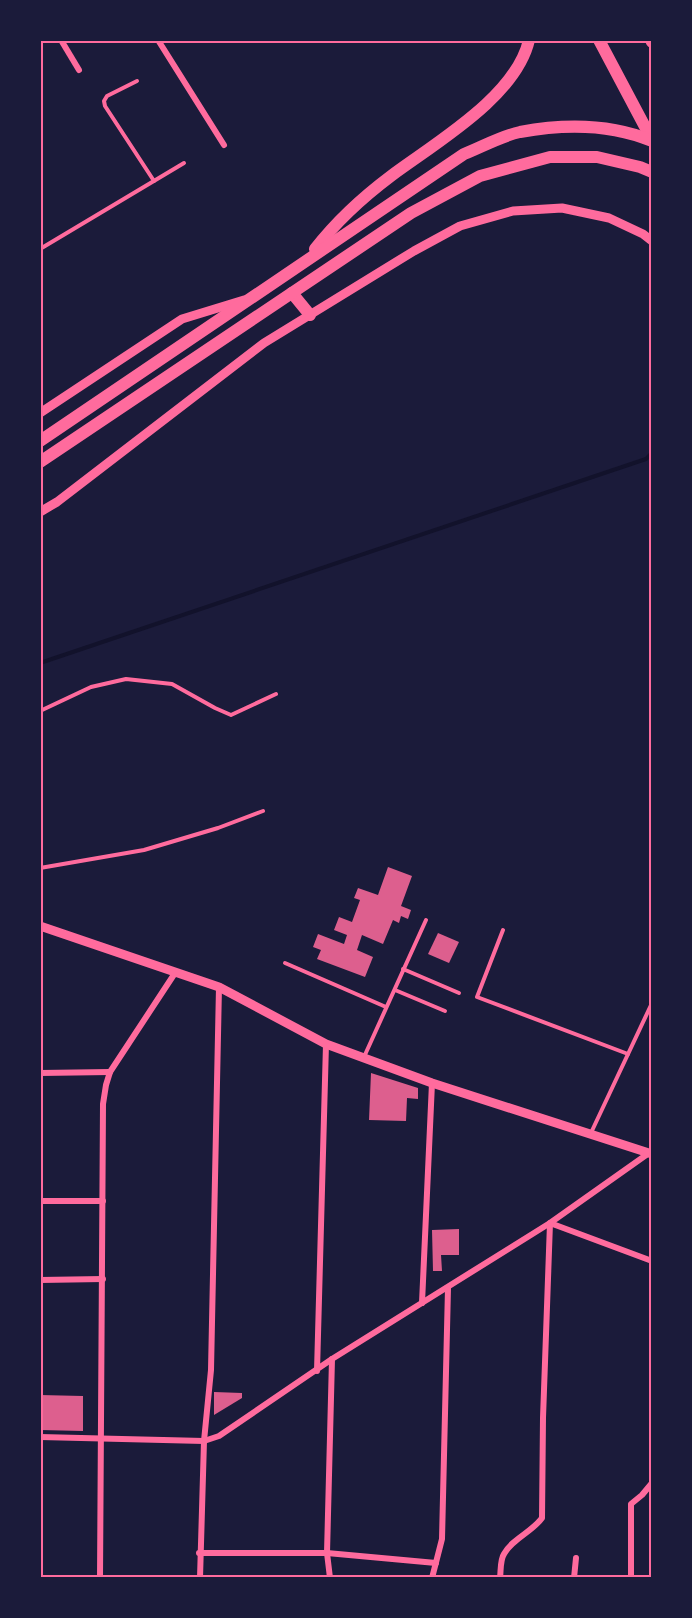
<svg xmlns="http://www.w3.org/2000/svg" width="692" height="1618" font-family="'Varela Round',sans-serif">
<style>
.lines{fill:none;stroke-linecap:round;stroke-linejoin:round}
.stream{stroke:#12122b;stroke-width:4}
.building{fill:#dd5f8e}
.service{stroke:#ff6b9d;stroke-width:4}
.minor{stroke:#ff6b9d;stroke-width:6}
.tertiary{stroke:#ff6b9d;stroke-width:9}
.trunk{stroke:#ff6b9d;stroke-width:12}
.neatline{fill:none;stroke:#ff6b9d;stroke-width:2}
</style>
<rect width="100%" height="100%" fill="#1b1b3a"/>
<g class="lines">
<polyline class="stream" points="40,663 646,459 652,453"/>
</g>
<g class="building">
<polygon points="388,867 412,876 401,906 411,910 408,919 401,916 399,923 393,920 383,944 362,935 357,950 373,957 365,977 317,959 321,950 313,947 318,934 344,944 347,935 334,930 339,917 352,922 360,900 354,898 358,888 378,895"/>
<polygon points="438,933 459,942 449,963 428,954"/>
<polygon points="371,1073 418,1088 418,1099 407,1098 406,1121 369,1120"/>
<polygon points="459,1229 459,1255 441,1255 442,1271 433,1271 432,1230"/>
<polygon points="214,1392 242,1393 242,1398 214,1415"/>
<polygon points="40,1395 83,1396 83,1431 40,1430"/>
</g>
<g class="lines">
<g class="service">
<polyline points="137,81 107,96 104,101 105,106 154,181"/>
<polyline points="40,249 184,163"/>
<polyline points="40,711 91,687 126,679 172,684 215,708 231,715 276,694"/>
<polyline points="40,868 144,850 218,828 263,811"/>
<polyline points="503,930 477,997 628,1054"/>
<polyline points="285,963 386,1007"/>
<polyline points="403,969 459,993"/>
<polyline points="395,990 445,1011"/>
<polyline points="364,1057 426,920"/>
<polyline points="590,1135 652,1003"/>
</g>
<g class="minor">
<polyline points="61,40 79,70"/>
<polyline points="158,40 224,145"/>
<polyline points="40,1073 110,1072"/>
<polyline points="40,1201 103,1201"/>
<polyline points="40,1280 103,1279"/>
<polyline points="422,1303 432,1083"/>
<polyline points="317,1371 326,1044"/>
<polyline points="40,1437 204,1441 219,1436 332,1359 550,1223 649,1153"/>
<polyline points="199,1553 327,1553 436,1563"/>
<polyline points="100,1578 103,1104 106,1085 110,1072 175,973"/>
<polyline points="200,1578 204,1441 211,1370 219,987"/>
<polyline points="330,1578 327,1553 332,1359"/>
<polyline points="432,1578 442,1539 448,1288"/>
<path d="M500 1578C501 1570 500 1560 504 1554 512 1539 532 1532 542 1518L543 1418 550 1223 652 1261"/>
<polyline points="574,1578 576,1558"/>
<polyline points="631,1578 631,1504 642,1495 652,1483"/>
</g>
<g class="tertiary">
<polyline points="40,413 182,319 244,300"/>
<polyline points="40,512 57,502 264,343 414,251 460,226 513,211 562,208 609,218 643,234 652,241"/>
<polyline points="40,926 219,987 326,1044 432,1083 652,1154"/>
</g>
<g class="trunk">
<polyline points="599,40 652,140"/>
<polyline points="651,40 652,42"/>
<path d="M315 249C336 222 363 197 391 176 435 143 516 97 529 40"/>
<polyline points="292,293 310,315"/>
<path d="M40 441 464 154C482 147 501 136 520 132 563 124 611 124 652 141"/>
<polyline points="40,462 411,213 480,176 550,157 597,157 640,167 652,172"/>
</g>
</g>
<rect width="692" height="1618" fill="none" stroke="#1b1b3a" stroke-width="84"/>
<rect x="42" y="42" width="608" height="1534" class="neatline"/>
</svg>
